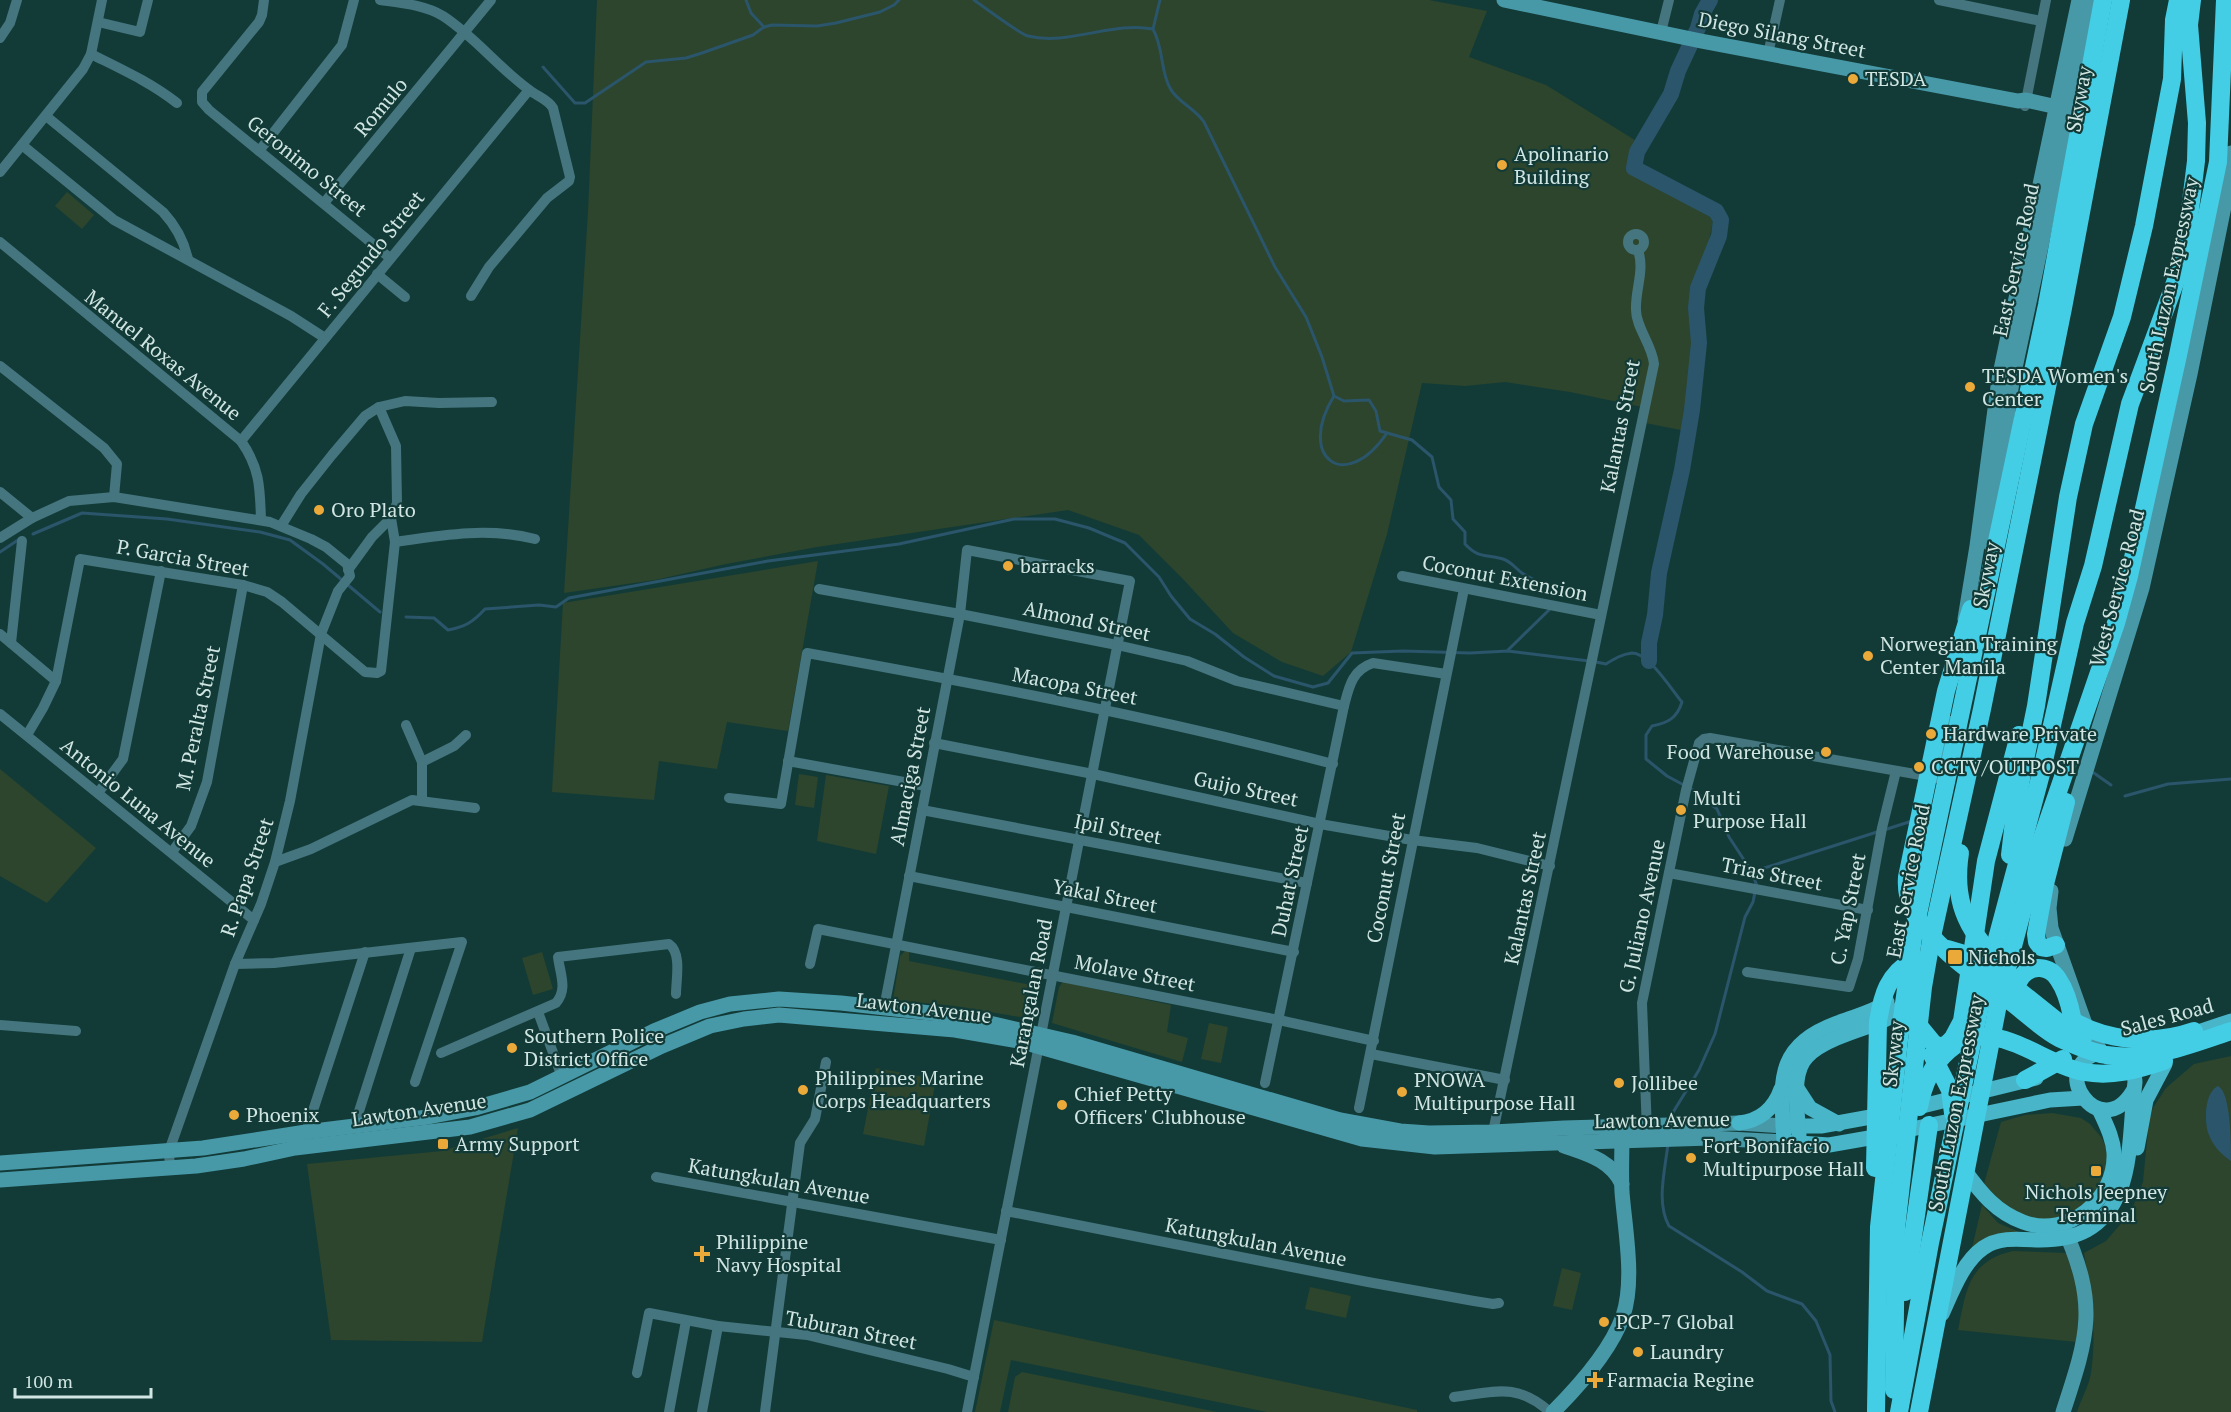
<svg xmlns="http://www.w3.org/2000/svg" width="2231" height="1412" font-family="'PT Serif',serif">
<style>
.green{fill:#2d452c}
.water{fill:#2a556b}
.lines{fill:none;stroke-linecap:round;stroke-linejoin:round}
.stream{stroke:#2a556b;stroke-width:3}
.river{stroke:#2a556b;stroke-width:16}
.street{stroke:#45757e;stroke-width:10}
.secondary{stroke:#4899a8;stroke-width:15}
.primary{stroke:#48b5c9;stroke-width:15}
.highway{stroke:#44cee6;stroke-width:18}
.poi-dot{fill:#eba93a;stroke:#123b38;stroke-width:2}
.labels{text-anchor:middle;stroke-width:4.5;stroke-linejoin:round;paint-order:stroke}
.street-label{font-size:20px;fill:#d1e6e3;stroke:#123b38}
.poi-label{font-size:20px;fill:#d1e6e3;stroke:#123b38;text-anchor:start}
</style>
<rect width="100%" height="100%" fill="#123b38"/>
<g class="green">
<polygon points="597,0 1429,0 1487,11 1469,57 1546,85 1638,142 1635,170 1707,211 1713,222 1698,292 1699,353 1686,431 1640,422 1642,407 1570,392 1505,382 1465,386 1422,383 1387,534 1351,652 1323,676 1282,662 1233,633 1182,578 1139,535 1068,510 817,547 726,564 655,580 564,593 588,212"/>
<polygon points="67,192 94,215 82,229 55,206"/>
<polygon points="818,561 788,731 727,722 717,769 659,761 654,800 552,792 563,603"/>
<polygon points="0,769 96,848 47,903 0,876"/>
<polygon points="799,774 818,777 814,808 795,805"/>
<polygon points="826,775 889,786 876,854 817,841"/>
<polygon points="905,951 909,951 909,961 1031,985 1040,979 1032,1019 955,1006 893,1000 900,956"/>
<polygon points="542,952 553,989 533,995 522,958"/>
<polygon points="1063,982 1171,1005 1167,1032 1188,1038 1182,1062 1052,1023 1059,987"/>
<polygon points="1209,1023 1228,1027 1221,1063 1201,1059"/>
<path d="M2231 1056V1412H2077C2081 1399 2089 1386 2091 1373 2097 1333 2091 1292 2084 1253L2106 1241 2131 1212 2143 1182 2149 1120 2153 1108 2166 1088 2194 1064Z"/>
<polygon points="876,1068 936,1079 924,1146 863,1134"/>
<polygon points="2052,1113 2081,1118 2090,1124 2101,1137 2106,1147 2108,1159 2103,1183 2086,1205 2047,1223 2015,1216 1984,1184 2001,1122 2025,1115"/>
<polygon points="518,1128 482,1342 331,1340 307,1164 442,1151"/>
<path d="M1982 1205 1998 1223 2019 1232C1999 1232 1987 1235 1972 1248Z"/>
<path d="M2013 1251 2066 1253 2080 1294 2082 1309 2077 1342 1958 1330C1966 1291 1968 1261 2013 1251Z"/>
<polygon points="1562,1268 1581,1273 1572,1310 1553,1306"/>
<polygon points="1310,1287 1351,1296 1346,1318 1305,1309"/>
<polygon points="994,1320 1417,1410 1417,1412 1267,1412 1011,1360 1000,1412 975,1412"/>
<polygon points="1022,1372 1217,1412 1008,1412 1015,1377"/>
</g>
<path class="water" d="M2218 1086C2231 1092 2231 1144 2231 1161 2222 1155 2213 1146 2209 1135 2204 1122 2204 1093 2218 1086Z"/>
<g class="lines">
<g class="stream">
<polyline points="746,0 751,13 764,27"/>
<path d="M974 0C984 7 1020 34 1028 36 1068 46 1113 21 1153 29 1164 49 1160 70 1170 88 1177 102 1195 108 1204 122L1275 267 1306 317 1322 357 1334 396 1344 401 1369 400 1376 411 1380 431 1412 440 1432 457 1439 487 1451 500 1453 519 1465 532V544C1479 559 1486 554 1503 559 1512 562 1515 568 1522 573 1537 583 1540 579 1552 595"/>
<polyline points="1153,29 1160,0"/>
<polyline points="543,67 575,103 585,103 646,62 686,58 702,53 753,35 764,27 772,25 817,26 836,23 880,12 894,5 899,0"/>
<path d="M1334 396C1296 457 1345 495 1387 433"/>
<polyline points="33,534 82,513 167,519 260,532 290,540 323,564 380,612"/>
<polyline points="0,552 18,540"/>
<path d="M406 617 434 618 448 630C465 627 473 622 485 609L539 605 556 607 569 598 768 561 899 544 1014 519H1055L1089 528 1125 543 1159 577 1171 596 1190 619 1215 634 1244 657 1274 676 1313 687 1328 683 1352 653 1403 651 1470 653 1508 651 1589 661"/>
<polyline points="1508,650 1550,609"/>
<path d="M1596 662 1606 664C1614 659 1622 654 1632 653 1649 653 1671 689 1682 702 1677 718 1668 723 1652 726L1646 735V759L1667 776 1693 790 1717 809 1729 837 1752 872 1757 886"/>
<polyline points="2094,773 2111,785"/>
<polyline points="2125,796 2168,784 2231,779"/>
<polyline points="1884,830 1912,821"/>
<polyline points="1752,872 1877,832"/>
<polyline points="1671,1120 1672,1114 1699,1070 1715,1034 1745,917 1753,902 1755,892"/>
<path d="M1668 1144C1665 1170 1656 1203 1669 1226L1742 1272 1767 1291 1802 1304 1816 1321 1830 1355 1831 1401 1835 1412"/>
</g>
<polyline class="river" points="1649,661 1649,643 1655,615 1659,573 1682,470 1692,410 1699,343 1696,308 1698,288 1719,236 1721,220 1716,211 1634,168 1637,152 1671,94 1678,71 1698,28 1702,14 1710,0"/>
<g class="street">
<polyline points="264,0 262,15 259,22 202,92 202,102 209,110 390,258"/>
<path d="M380 0C401 3 425 5 443 16 474 36 498 67 528 89 536 96 548 99 553 108L570 177 569 181 547 198 489 267 471 296"/>
<polyline points="1939,0 2041,21"/>
<polyline points="98,22 140,32 148,0"/>
<polyline points="1661,32 1669,0"/>
<polyline points="0,38 10,23 17,0"/>
<path d="M91 54C121 69 150 82 177 103"/>
<polyline points="1768,54 1780,0"/>
<polyline points="2025,106 2046,0"/>
<path d="M46 116 163 212C175 225 184 241 188 259"/>
<polyline points="22,145 114,220 291,316 325,338"/>
<polyline points="259,151 342,45 354,0"/>
<polyline points="0,172 83,69 91,54 102,0"/>
<polyline points="324,203 491,0"/>
<circle cx="1636" cy="242" r="8"/>
<path d="M0 242 241 441C260 468 260 488 261 520"/>
<polyline points="377,274 405,297"/>
<polyline points="0,366 104,448 117,464 114,497"/>
<polyline points="241,441 529,90"/>
<polyline points="0,492 32,518"/>
<polyline points="281,526 301,494 332,455 365,416 379,407 405,401 439,403 492,402"/>
<polyline points="0,538 32,518 69,501 114,497 270,522 311,539 326,547 347,564 350,576 338,591 321,634 290,801 275,862 261,904 235,964 169,1151 170,1168"/>
<path d="M395 542C442 535 489 527 535 539"/>
<polyline points="348,570 372,537 391,518"/>
<polyline points="1402,576 1601,615"/>
<polyline points="819,589 960,614 1117,645 1187,661 1237,681 1344,706"/>
<polyline points="0,634 56,681"/>
<polyline points="11,643 22,541"/>
<polyline points="0,714 254,920"/>
<polyline points="406,725 422,762"/>
<polyline points="27,735 43,708 56,681 80,559 243,585 267,592 282,602 365,672 377,673 381,671 395,542 391,518 397,503 396,446 379,407"/>
<polyline points="934,743 1093,774 1320,824 1412,840 1477,848 1550,866"/>
<polyline points="788,761 926,786"/>
<polyline points="98,793 123,759 161,571"/>
<path d="M729 798 781 804 807 653C984 685 1160 718 1333 764"/>
<polyline points="422,801 422,762 454,746 466,735"/>
<polyline points="922,810 1307,883"/>
<polyline points="172,852 191,826 207,782 243,585"/>
<polyline points="275,862 311,849 412,800 475,808"/>
<polyline points="1669,873 1868,910"/>
<polyline points="909,876 1294,952"/>
<polyline points="235,964 274,963 462,942 415,1082"/>
<polyline points="810,964 818,929 1279,1020 1374,1041"/>
<polyline points="1747,972 1849,987 1858,959 1882,828 1896,771"/>
<polyline points="884,1008 960,614 967,550 1130,581 967,1412"/>
<polyline points="538,1012 562,1077"/>
<polyline points="0,1025 76,1031"/>
<path d="M441 1053 556 1003C568 989 560 974 558 957L669 944C682 953 676 980 676 994"/>
<polyline points="1371,1054 1505,1080"/>
<path d="M1265 1083 1344 706C1349 687 1352 670 1373 663L1446 674"/>
<polyline points="1359,1108 1464,589"/>
<polyline points="354,1127 411,948"/>
<polyline points="1647,1131 1642,1003 1686,790 1699,743 1704,739 1710,738 1932,777"/>
<polyline points="306,1132 365,952"/>
<path d="M1493 1132 1654 364C1652 344 1636 328 1636 310 1635 289 1645 271 1638 250"/>
<polyline points="656,1177 1001,1240"/>
<polyline points="1006,1211 1368,1282 1474,1301 1493,1304 1499,1303"/>
<polyline points="637,1373 649,1313 718,1326 807,1335 948,1369 974,1377"/>
<path d="M1454 1397C1494 1392 1517 1382 1550 1412"/>
<polyline points="669,1412 686,1321"/>
<polyline points="702,1412 718,1326"/>
<polyline points="765,1412 800,1143 815,1119 826,1062"/>
</g>
<g class="secondary">
<polyline points="1504,0 1701,41 2018,101 2026,100 2066,109"/>
<polyline points="1989,543 2012,382 2041,246 2091,0"/>
<polyline points="1965,619 1977,546 1999,379 2079,0"/>
<polyline points="1939,776 1948,723"/>
<polyline points="2065,839 2142,588 2190,374 2229,182 2231,153"/>
<polyline points="2051,891 2049,908 2051,928 2085,1024 2101,1052"/>
<path d="M1564 1146C1587 1154 1611 1160 1622 1184"/>
<polyline points="0,1163 203,1148 306,1132 428,1117 475,1108 530,1092 654,1031 700,1012 730,1004 779,999 841,1003 957,1016 985,1022 1072,1042 1340,1120 1400,1131 1429,1133 1493,1132 1564,1128 1739,1123 1783,1126"/>
<polyline points="0,1180 196,1166 244,1159 295,1148 470,1127 530,1110 662,1046 710,1026 744,1019 779,1015 955,1030 1019,1041 1362,1139 1435,1147 1710,1138 1784,1142"/>
<path d="M1553 1412C1578 1387 1611 1350 1623 1316 1635 1280 1625 1230 1622 1192 1621 1172 1622 1153 1622 1133"/>
<path d="M2063 1412C2089 1333 2098 1305 2063 1226"/>
</g>
<g class="primary">
<path d="M1887 1002C1874 1012 1855 1016 1840 1022 1773 1046 1781 1081 1784 1142L1829 1145 1869 1138 2050 1100 2083 1098"/>
<polyline points="2186,1036 2231,1021"/>
<path d="M2102 1052C2044 1065 2100 1146 2133 1091"/>
<polyline points="1797,1088 1810,1108 1839,1124"/>
<polyline points="1910,1109 2036,1078"/>
<path d="M1739 1123C1759 1121 1774 1109 1781 1089"/>
<polyline points="1783,1126 1821,1126 1887,1114"/>
<path d="M1799 1135C1792 1059 1794 1052 1867 1027 1881 1022 1892 1018 1902 1006"/>
<polyline points="2137,1148 2146,1100 2165,1064"/>
<path d="M1965 1171C1981 1193 1996 1212 2023 1222 2068 1239 2116 1199 2114 1153 2113 1137 2105 1123 2099 1109"/>
<path d="M1942 1314C1952 1292 1963 1262 1983 1248 1998 1237 2018 1239 2036 1240 2076 1241 2104 1229 2120 1190 2132 1161 2131 1114 2135 1082L2134 1072 2127 1061"/>
</g>
<g class="highway">
<path d="M1971 609 1946 691 1907 877C1906 890 1908 901 1914 913 1934 948 1980 978 2011 1002 2027 1014 2042 1029 2059 1038 2074 1045 2090 1052 2106 1055 2149 1062 2191 1044 2231 1031"/>
<path d="M1960 853C1953 899 1965 928 1997 960"/>
<polyline points="2010,855 2016,804 2036,706 2068,497 2084,424 2122,317 2144,226 2172,79 2174,20 2178,0"/>
<polyline points="2056,945 2047,948 2041,947 2037,942 2036,934 2045,884 2066,802"/>
<polyline points="1948,949 1978,958 2057,1021 2083,1038"/>
<path d="M2013 998C2015 990 2017 982 2022 976 2032 964 2050 966 2058 979 2067 992 2072 1014 2074 1029"/>
<path d="M2070 1019C2106 1042 2154 1045 2194 1031"/>
<polyline points="1915,1021 1933,1043 1940,1047 1947,1044 1953,1038 1962,1021 1986,861 2019,735"/>
<polyline points="1932,1055 1950,1090 1953,1113"/>
<polyline points="2025,1080 2063,1059"/>
<path d="M1919 1107C1923 1085 1931 1066 1948 1051 1990 1011 2040 1064 2084 1072 2112 1077 2137 1070 2164 1061"/>
<path d="M1875 1168 1878 1022C1882 995 1888 974 1913 960"/>
<polyline points="1905,1292 1929,1125"/>
<polyline points="1894,1390 1896,1229 1923,987 1931,941 1982,709 2063,308 2121,0"/>
<polyline points="1876,1412 1879,1227 1899,1040 1913,938 2047,305 2103,0"/>
<polyline points="1899,1412 1930,1243 1983,991 2041,774 2075,623 2093,566 2130,404 2179,272 2187,234 2196,161 2197,123 2189,25 2192,0"/>
<polyline points="1919,1412 1999,999 2040,844 2116,623 2129,576 2178,355 2218,162 2225,0"/>
</g>
</g>
<g class="poi-dot">
<circle cx="1853" cy="79" r="6"/>
<circle cx="1502" cy="165" r="6"/>
<circle cx="1970" cy="387" r="6"/>
<circle cx="319" cy="510" r="6"/>
<circle cx="1008" cy="566" r="6"/>
<circle cx="1868" cy="656" r="6"/>
<circle cx="1931" cy="734" r="6"/>
<circle cx="1826" cy="752" r="6"/>
<circle cx="1919" cy="767" r="6"/>
<circle cx="1681" cy="810" r="6"/>
<rect x="1947" y="949" width="16" height="16" rx="3"/>
<circle cx="512" cy="1048" r="6"/>
<circle cx="1619" cy="1083" r="6"/>
<circle cx="803" cy="1090" r="6"/>
<circle cx="1402" cy="1092" r="6"/>
<circle cx="1062" cy="1105" r="6"/>
<circle cx="234" cy="1115" r="6"/>
<rect x="437" y="1138" width="12" height="12" rx="3"/>
<circle cx="1691" cy="1158" r="6"/>
<rect x="2090" y="1165" width="12" height="12" rx="3"/>
<path d="M699 1245h6v6h6v6h-6v6h-6v-6h-6v-6h6z"/>
<circle cx="1604" cy="1322" r="6"/>
<circle cx="1638" cy="1352" r="6"/>
<path d="M1592 1371h6v6h6v6h-6v6h-6v-6h-6v-6h6z"/>
</g>
<g class="labels">
<g class="street-label">
<text transform="translate(1782 35) rotate(11)" y="7">Diego Silang Street</text>
<text transform="translate(2079 99) rotate(-80)" y="7">Skyway</text>
<text transform="translate(381 107) rotate(-50)" y="7">Romulo</text>
<text transform="translate(307 166) rotate(39)" y="7">Geronimo Street</text>
<text transform="translate(371 254) rotate(-51)" y="7">F. Segundo Street</text>
<text transform="translate(2016 260) rotate(-78)" y="7">East Service Road</text>
<text transform="translate(2169 285) rotate(-78)" y="7">South Luzon Expressway</text>
<text transform="translate(163 355) rotate(39)" y="7">Manuel Roxas Avenue</text>
<text transform="translate(1620 426) rotate(-79)" y="7">Kalantas Street</text>
<text transform="translate(183 558) rotate(10)" y="7">P. Garcia Street</text>
<text transform="translate(1986 575) rotate(-79)" y="7">Skyway</text>
<text transform="translate(1505 578) rotate(11)" y="7">Coconut Extension</text>
<text transform="translate(2117 588) rotate(-75)" y="7">West Service Road</text>
<text transform="translate(1087 621) rotate(12)" y="7">Almond Street</text>
<text transform="translate(1075 686) rotate(11)" y="7">Macopa Street</text>
<text transform="translate(198 718) rotate(-78)" y="7">M. Peralta Street</text>
<text transform="translate(910 776) rotate(-79)" y="7">Almaciga Street</text>
<text transform="translate(1246 789) rotate(12)" y="7">Guijo Street</text>
<text transform="translate(138 803) rotate(39)" y="7">Antonio Luna Avenue</text>
<text transform="translate(1118 829) rotate(11)" y="7">Ipil Street</text>
<text transform="translate(1772 874) rotate(11)" y="7">Trias Street</text>
<text transform="translate(247 877) rotate(-71)" y="7">R. Papa Street</text>
<text transform="translate(1386 878) rotate(-79)" y="7">Coconut Street</text>
<text transform="translate(1290 881) rotate(-78)" y="7">Duhat Street</text>
<text transform="translate(1908 881) rotate(-79)" y="7">East Service Road</text>
<text transform="translate(1105 896) rotate(11)" y="7">Yakal Street</text>
<text transform="translate(1525 898) rotate(-78)" y="7">Kalantas Street</text>
<text transform="translate(1848 909) rotate(-79)" y="7">C. Yap Street</text>
<text transform="translate(1642 916) rotate(-78)" y="7">G. Juliano Avenue</text>
<text transform="translate(1135 973) rotate(11)" y="7">Molave Street</text>
<text transform="translate(1031 993) rotate(-79)" y="7">Karangalan Road</text>
<text transform="translate(924 1008) rotate(7)" y="7">Lawton Avenue</text>
<text transform="translate(2167 1017) rotate(-15)" y="7">Sales Road</text>
<text transform="translate(1893 1054) rotate(-84)" y="7">Skyway</text>
<text transform="translate(1956 1103) rotate(-79)" y="7">South Luzon Expressway</text>
<text transform="translate(419 1110) rotate(-8)" y="7">Lawton Avenue</text>
<text transform="translate(1662 1120) rotate(-1)" y="7">Lawton Avenue</text>
<text transform="translate(779 1181) rotate(10)" y="7">Katungkulan Avenue</text>
<text transform="translate(1256 1242) rotate(11)" y="7">Katungkulan Avenue</text>
<text transform="translate(851 1330) rotate(11)" y="7">Tuburan Street</text>
</g>
<g class="poi-label">
<text x="1865" y="86">TESDA</text>
<text x="1514" y="161">Apolinario<tspan x="1514" dy="23">Building</tspan></text>
<text x="1982" y="383">TESDA Women's<tspan x="1982" dy="23">Center</tspan></text>
<text x="331" y="517">Oro Plato</text>
<text x="1020" y="573">barracks</text>
<text x="1880" y="651">Norwegian Training<tspan x="1880" dy="23">Center Manila</tspan></text>
<text x="1943" y="741">Hardware Private</text>
<text x="1814" y="759" text-anchor="end">Food Warehouse</text>
<text x="1931" y="774">CCTV/OUTPOST</text>
<text x="1693" y="805">Multi<tspan x="1693" dy="23">Purpose Hall</tspan></text>
<text x="1968" y="964">Nichols</text>
<text x="524" y="1043">Southern Police<tspan x="524" dy="23">District Office</tspan></text>
<text x="815" y="1085">Philippines Marine<tspan x="815" dy="23">Corps Headquarters</tspan></text>
<text x="1414" y="1087">PNOWA<tspan x="1414" dy="23">Multipurpose Hall</tspan></text>
<text x="1631" y="1090">Jollibee</text>
<text x="1074" y="1101">Chief Petty<tspan x="1074" dy="23">Officers' Clubhouse</tspan></text>
<text x="246" y="1122">Phoenix</text>
<text x="455" y="1151">Army Support</text>
<text x="1703" y="1153">Fort Bonifacio<tspan x="1703" dy="23">Multipurpose Hall</tspan></text>
<text x="2096" y="1199" text-anchor="middle">Nichols Jeepney<tspan x="2096" dy="23">Terminal</tspan></text>
<text x="716" y="1249">Philippine<tspan x="716" dy="23">Navy Hospital</tspan></text>
<text x="1616" y="1329">PCP-7 Global</text>
<text x="1650" y="1359">Laundry</text>
<text x="1607" y="1387">Farmacia Regine</text>
</g>
</g>
<path d="M15 1388v9h136v-9" fill="none" stroke="#d1e6e3" stroke-width="3"/>
<text x="24" y="1388" font-size="18" fill="#d1e6e3" stroke="#123b38" stroke-width="4.5" paint-order="stroke">100 m</text>
</svg>
